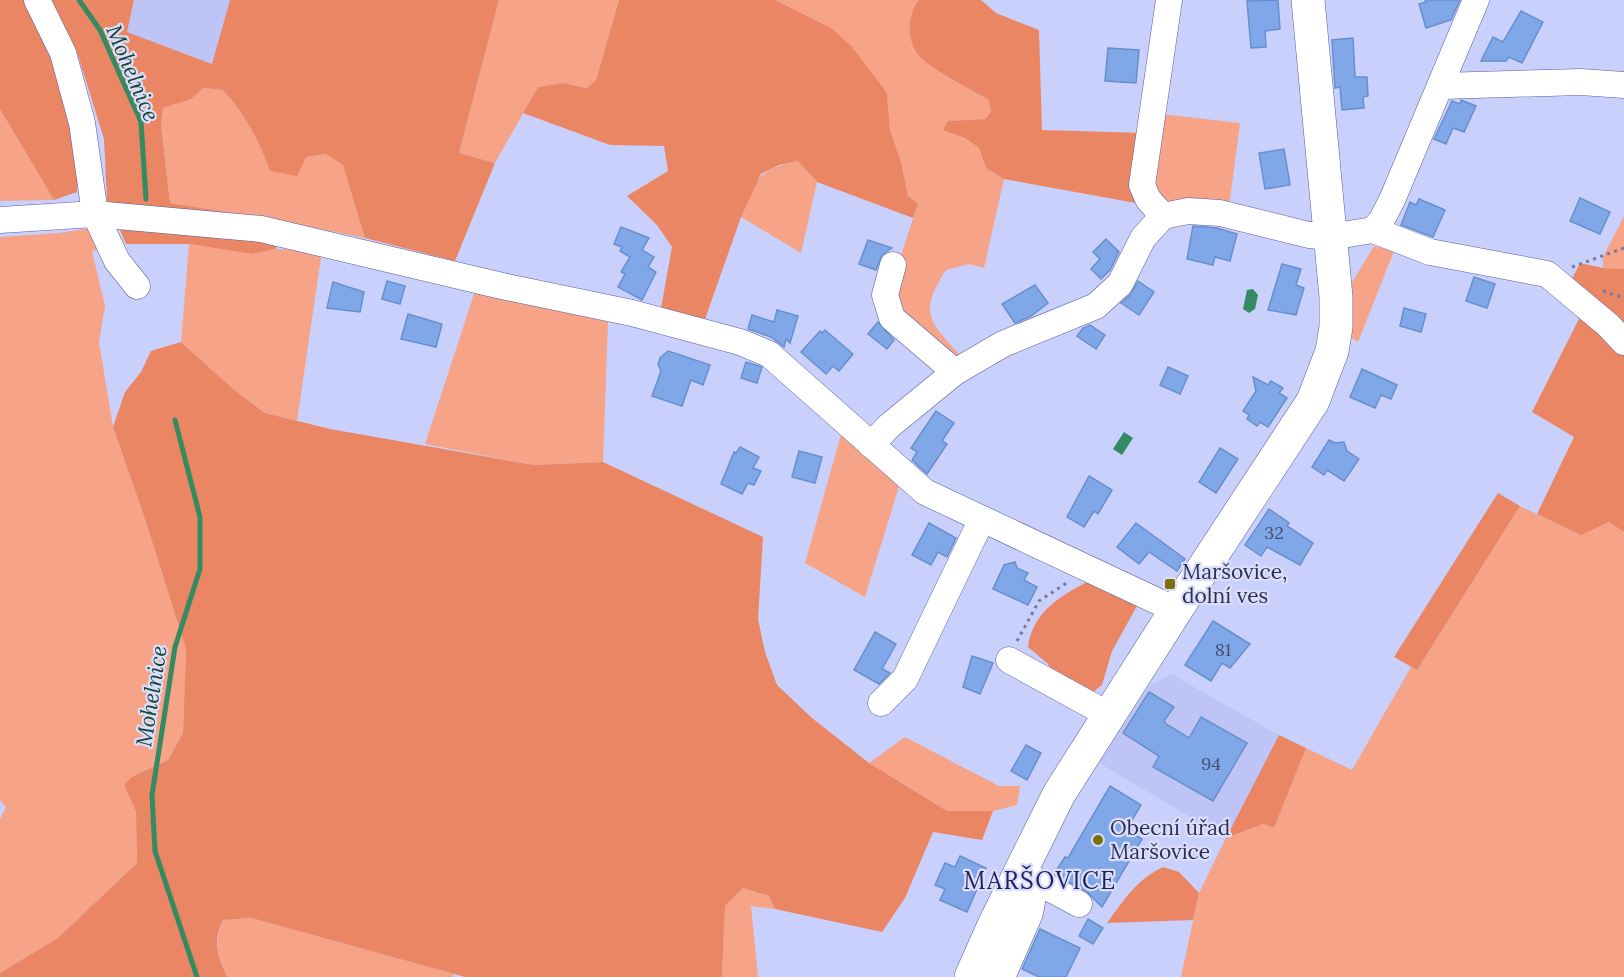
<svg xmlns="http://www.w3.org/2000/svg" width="1624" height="977" font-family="Lora,serif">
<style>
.built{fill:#bec4f5}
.green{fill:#f6a387}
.forest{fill:#ea8664}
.water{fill:#348a61}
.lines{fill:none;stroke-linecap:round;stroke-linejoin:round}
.stream{stroke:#348a61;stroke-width:5}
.building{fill:#80a8e8;stroke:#688fcd;stroke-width:1.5}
.minor-casing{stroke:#585c9d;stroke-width:27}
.major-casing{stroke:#585c9d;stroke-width:34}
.path{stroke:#74799d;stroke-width:3;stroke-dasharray:3 4.5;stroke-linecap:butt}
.minor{stroke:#fff;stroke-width:26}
.major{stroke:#fff;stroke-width:33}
.poi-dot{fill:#7e6f0d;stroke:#dadefc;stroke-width:2}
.labels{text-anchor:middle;stroke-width:4.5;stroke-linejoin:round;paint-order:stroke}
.number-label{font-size:18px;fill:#424e74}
.poi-label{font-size:21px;fill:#2d304d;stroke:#dadefc;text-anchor:start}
.water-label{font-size:22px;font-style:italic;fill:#16452e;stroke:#dadefc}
.quarter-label{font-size:24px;letter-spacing:1.5px;fill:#211e5a;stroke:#dadefc}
</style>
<rect width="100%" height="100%" fill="#cad0fc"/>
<g class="built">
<polygon points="134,0 230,0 213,64 127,32"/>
<polygon points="1171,674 1279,735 1226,838 1099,763 1149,686"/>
</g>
<g class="green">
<polygon points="499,0 619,0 596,80 588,88 563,83 538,87 495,163 459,153"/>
<path d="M775 0H919C906 16 906 41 920 57 932 70 972 90 989 100L991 112 985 119 948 121 944 130 965 138 979 148 986 168 1004 179 984 268 969 264 946 270C918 313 929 322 962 357L954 362 902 319 891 285 918 204 908 196 901 162 890 130 887 93Z"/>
<path d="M203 88 223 90C245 114 259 141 270 171L306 157 326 154 344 165 365 238 276 220 170 203 161 124 163 108 191 99Z"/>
<polygon points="0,109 54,200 0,201"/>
<polygon points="1161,114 1240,123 1229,207 1167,206 1153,194"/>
<path d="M798 161 817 182 801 253 741 217C758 180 754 170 798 161Z"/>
<polygon points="1624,216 1624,269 1603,268 1603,257"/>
<polygon points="92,228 100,249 92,251 105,306 99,342 113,427 145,519 186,649 183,733 168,760 124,785 136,812 137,863 58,938 0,973 0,819 6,807 0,800 0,237 59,233"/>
<polygon points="189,244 252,254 276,249 322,251 297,421 265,413 232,388 181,342"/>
<polygon points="1374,246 1394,251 1358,342 1348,336 1351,284"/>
<polygon points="476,288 608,322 603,462 534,465 425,444"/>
<polygon points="842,431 900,483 865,597 805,563"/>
<polygon points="1520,506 1581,535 1609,522 1624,532 1624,977 1181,977 1199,893 1226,838 1263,824 1274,828 1306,748 1352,770 1411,667 1417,670"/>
<polygon points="905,737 999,786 1020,786 1017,805 993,811 947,811 869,763"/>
<polygon points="743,888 769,896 775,909 751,906 758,977 722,977 725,906"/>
<path d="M251 918 454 974 453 977H227C218 956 213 942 223 920Z"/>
</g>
<g class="forest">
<polygon points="0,0 27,0 47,42 79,144 77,192 54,200 0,109"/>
<path d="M48 0H134L127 32 212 64 230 0H499L459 153 495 163 455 261 365 238 343 165 326 154 306 157 297 176 270 171C259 141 245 114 223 90L203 88 191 99 163 108 161 124 170 203 276 220V249L252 254 189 244H126L107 200 104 139 76 49Z"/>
<polygon points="619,0 775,0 831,28 852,47 887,93 890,130 901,162 908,196 918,204 913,218 817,182 798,161 779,165 761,174 741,217 704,322 661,308 672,247 657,225 627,196 668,171 664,146 610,145 523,113 538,87 563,83 587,88 596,80"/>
<path d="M919 0H981L996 13 1039 30 1042 130 1143 133 1141 204 1004 179 986 168 979 148 965 138 943 130 948 121 985 119 991 112 989 100C972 90 932 70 920 57 906 41 906 16 919 0Z"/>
<polygon points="1580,263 1603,268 1624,269 1624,532 1609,522 1581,535 1537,514 1574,437 1532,412 1579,319 1564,295"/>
<path d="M181 342 232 388 265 413 330 429 534 465 603 462 763 537 758 619 765 652 777 685 812 718 869 763 947 811H993L982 840 933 832 905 898 882 932 775 909 769 896 743 888 725 906 722 977H465L251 918 223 920C212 942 218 956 227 977H0V973L58 938 137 863 136 812 124 785 132 777 168 760 183 733 186 649 145 519 113 427 125 392 141 372 151 351Z"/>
<polygon points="1498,493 1520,506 1417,670 1394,657"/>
<path d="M1089 581 1125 592 1137 606 1112 651 1102 685 1088 696 1058 678 1047 663 1028 647C1032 613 1061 595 1089 581Z"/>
<polygon points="1279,735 1306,748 1274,828 1263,824 1226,838"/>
<path d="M1163 867 1179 872 1199 893 1193 920 1107 923C1124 900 1136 880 1163 867Z"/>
</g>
<g class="water">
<polygon points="1253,289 1258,295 1255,309 1249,313 1243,309 1247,290"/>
<polygon points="1124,432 1133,438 1122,455 1113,449"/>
</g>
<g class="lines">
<g class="stream">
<polyline points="79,0 100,30 141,122 146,199"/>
<polyline points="175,420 200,517 200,569 175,647 152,795 155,851 197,977"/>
</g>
</g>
<g class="building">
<polygon points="1278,0 1280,29 1265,31 1266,47 1251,48 1247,1"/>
<polygon points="1425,0 1460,0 1451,20 1426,28 1419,4 1426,2"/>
<polygon points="1521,11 1543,22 1522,63 1509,57 1506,61 1481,61 1493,37 1503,42"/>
<polygon points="1353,38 1355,77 1367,77 1368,96 1363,97 1364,108 1342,110 1340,87 1335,88 1332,40"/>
<polygon points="1108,48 1139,50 1136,83 1105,81"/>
<polygon points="1461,100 1476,106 1464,132 1453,128 1446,144 1434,139 1452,101 1460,104"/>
<polygon points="1284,149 1290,185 1265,189 1259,153"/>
<polygon points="1580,198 1610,212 1600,234 1570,221"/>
<polygon points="1419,199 1445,210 1433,237 1401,225 1410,202 1416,205"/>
<polygon points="1193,226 1217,228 1237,234 1230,261 1215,257 1213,265 1187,259"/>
<polygon points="621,227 649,238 642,250 654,257 648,267 656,272 642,300 618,287 625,274 621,272 630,257 620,251 622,247 614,244"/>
<polygon points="1106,239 1119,252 1110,270 1101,279 1091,269 1100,259 1093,252"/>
<polygon points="868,240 892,248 882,255 876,270 859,264"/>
<polygon points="1282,264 1301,269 1296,285 1304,288 1296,315 1268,310"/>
<polygon points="1474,277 1495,284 1487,308 1466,301"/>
<polygon points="387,281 405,286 400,304 382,299"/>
<polygon points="1138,281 1154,292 1139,315 1121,303 1130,295"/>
<polygon points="333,282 364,292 360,312 327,308"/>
<polygon points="1035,285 1048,303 1031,316 1015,323 1002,304"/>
<polygon points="1404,308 1426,314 1421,332 1400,326"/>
<polygon points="777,310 798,316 790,343 786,339 784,347 771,337 748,329 752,315 774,322"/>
<polygon points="408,314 442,324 436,347 401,339"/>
<polygon points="878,322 894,340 887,349 868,334"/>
<polygon points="1090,325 1105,335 1096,349 1077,336 1083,328"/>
<polygon points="825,330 853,354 839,371 833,366 826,374 801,352 820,331 822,333"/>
<polygon points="668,351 710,365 703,385 691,380 682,406 652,396 661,371 658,364 660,358"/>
<polygon points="746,362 762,367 757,383 741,378"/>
<polygon points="1168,367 1188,376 1180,394 1160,385"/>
<polygon points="1362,369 1397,385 1391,399 1381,395 1375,408 1350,397"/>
<polygon points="1253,377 1268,385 1271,381 1283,388 1279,393 1287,398 1268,427 1260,422 1257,426 1247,419 1249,415 1243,411 1256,391"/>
<polygon points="936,411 954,423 942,441 947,444 927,474 912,460 917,452 911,448"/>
<polygon points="1329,440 1335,443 1344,442 1347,451 1359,459 1344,481 1327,470 1324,475 1312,467"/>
<polygon points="740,447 759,457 753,468 761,471 754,485 748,483 742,494 721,484 734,452 736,453"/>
<polygon points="1220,448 1238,459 1216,493 1199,482"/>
<polygon points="799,451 822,457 815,483 792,477"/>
<polygon points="1089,476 1112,490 1098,514 1094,511 1084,527 1067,517"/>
<polygon points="1269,509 1289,523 1287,526 1313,543 1300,565 1267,547 1261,556 1245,545"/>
<polygon points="929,523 956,538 947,557 938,552 931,565 912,555"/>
<polygon points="1136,523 1185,559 1177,571 1149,552 1139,564 1117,547"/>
<polygon points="1015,562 1017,568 1028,573 1024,580 1037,587 1028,605 993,589 1004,565"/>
<polygon points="1213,621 1250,644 1230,668 1222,663 1211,681 1185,665"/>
<polygon points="875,632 896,644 882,669 890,673 879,684 854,670"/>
<polygon points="972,656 993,663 980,694 963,687"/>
<polygon points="1149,692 1174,707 1164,721 1166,724 1189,738 1201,717 1247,743 1213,801 1153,767 1159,756 1123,733"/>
<polygon points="1026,745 1041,753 1027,780 1011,771"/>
<polygon points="1110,786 1141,805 1126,830 1142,839 1102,907 1086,891 1054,874 1065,857 1068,858"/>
<polygon points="960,856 986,868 967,912 940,900 945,889 935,885 945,863 955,867"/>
<polygon points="1088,919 1103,928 1093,944 1079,936"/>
<polygon points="1040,929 1080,948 1066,977 1039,977 1022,969"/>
</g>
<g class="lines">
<defs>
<g id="minor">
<polyline points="37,0 63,53 82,123 95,214 117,261 137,286"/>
<polyline points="1441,86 1581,82 1624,85"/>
<polyline points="1163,216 1148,199 1142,185 1169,0"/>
<polyline points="0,220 95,214 261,229 502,286 632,313 740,342 769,354 925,492 1176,610"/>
<polyline points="1373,230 1381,221 1392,200 1476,0"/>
<polyline points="893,265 885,295 892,318 955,372"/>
<polyline points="871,445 889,426 955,372 1003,344 1096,306 1120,284 1143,238 1163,216 1188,211 1220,213 1309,235 1330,237 1373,230 1430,252 1547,274 1608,325 1624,342"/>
<polyline points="1009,660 1109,715"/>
<polyline points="881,703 905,679 982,519"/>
<polyline points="1023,874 1079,904"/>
<polyline points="1002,977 1030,913 1036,880"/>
</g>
<polyline id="major" points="971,977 995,923 1059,794 1176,610 1313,401 1332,351 1336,327 1336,297 1308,0"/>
</defs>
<use href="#minor" class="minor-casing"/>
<use href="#major" class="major-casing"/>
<g class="path">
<polyline points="1572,267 1624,248"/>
<polyline points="1603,291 1624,298"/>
<polyline points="1017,641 1039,601 1068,582"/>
</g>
<use href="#minor" class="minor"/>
<use href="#major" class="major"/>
</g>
<g class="poi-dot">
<rect x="1164" y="578" width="12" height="12" rx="3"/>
<circle cx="1098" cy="840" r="6"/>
</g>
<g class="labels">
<g class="number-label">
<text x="1274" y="539">32</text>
<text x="1223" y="656">81</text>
<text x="1211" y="770">94</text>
</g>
<g class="poi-label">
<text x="1182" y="579">Maršovice,<tspan x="1182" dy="24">dolní ves</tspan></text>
<text x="1110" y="835">Obecní úřad<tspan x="1110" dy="24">Maršovice</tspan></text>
</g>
<g class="water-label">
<text transform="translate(133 73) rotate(67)" y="8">Mohelnice</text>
<text transform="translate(151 696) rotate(-81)" y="8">Mohelnice</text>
</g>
<g class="quarter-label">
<text x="1040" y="889">MARŠOVICE</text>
</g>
</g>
</svg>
